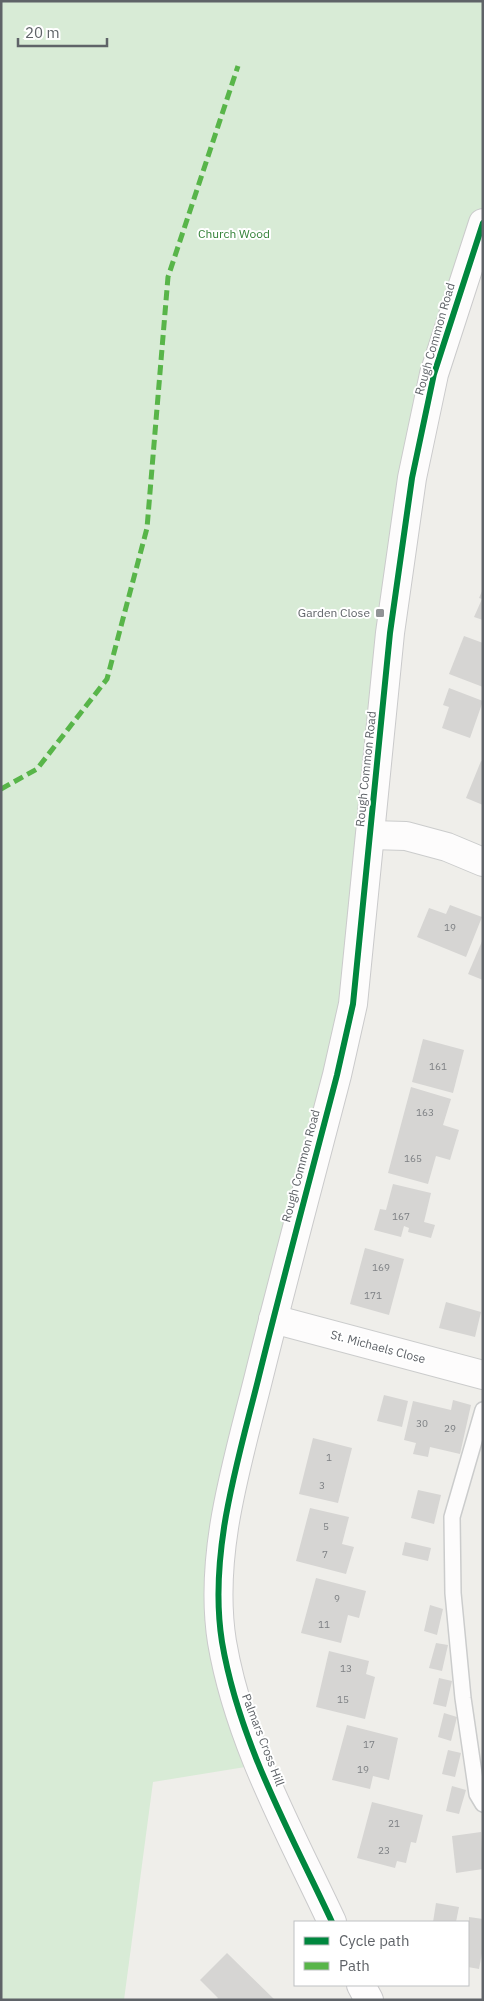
<svg xmlns="http://www.w3.org/2000/svg" width="484" height="2001" font-family="'IBM Plex Sans',sans-serif">
<style>
.green{fill:#d8ebd6}
.building{fill:#d6d5d3}
.lines{fill:none;stroke-linecap:round;stroke-linejoin:round}
.lane-casing{stroke:#cbcccc;stroke-width:18}
.street-casing{stroke:#cbcccc;stroke-width:30}
.secondary-casing{stroke:#cacacb;stroke-width:30}
.lane{stroke:#fdfcfc;stroke-width:15}
.street{stroke:#fdfcfc;stroke-width:28}
.secondary{stroke:#fdfcfc;stroke-width:28}
.quiet{stroke:#58b549;stroke-width:5;stroke-dasharray:10 5;stroke-linecap:butt}
.cycleway-casing{stroke:#fff;stroke-width:9}
.cycleway{stroke:#00873e;stroke-width:6}
.poi-dot{fill:#919496;stroke:#fff;stroke-width:2}
.labels{text-anchor:middle;stroke-width:4;stroke-linejoin:round;paint-order:stroke}
.number-label{font-size:10px;fill:#7e8184}
.park-label{font-size:12px;fill:#348238;stroke:#fff}
.street-label{font-size:12px;fill:#5f6368;stroke:#fff}
.poi-label{font-size:12px;fill:#5f6368;stroke:#fff;text-anchor:end}
</style>
<rect width="100%" height="100%" fill="#efeeea"/>
<polygon class="green" points="1,1 483,1 483,222 434,374 358,947 219,1592 258,1765 153,1782 124,2000 1,2000"/>
<g class="building">
<polygon points="483,589 483,620 474,617 482,599 479,598"/>
<polygon points="464,636 483,643 483,687 449,674"/>
<polygon points="449,688 483,701 470,738 442,728 449,707 443,705"/>
<polygon points="481,761 483,762 483,805 466,798"/>
<polygon points="450,905 482,917 466,957 417,937 429,908 446,914"/>
<polygon points="483,939 483,980 468,974"/>
<polygon points="423,1039 464,1050 453,1093 412,1082"/>
<polygon points="411,1087 451,1099 443,1125 459,1130 450,1160 436,1156 428,1184 388,1173"/>
<polygon points="393,1184 431,1193 424,1222 435,1225 431,1238 408,1232 409,1228 404,1226 401,1237 374,1230 380,1209 386,1210"/>
<polygon points="365,1248 404,1259 389,1315 350,1304"/>
<polygon points="446,1302 481,1312 475,1337 439,1328"/>
<polygon points="384,1395 408,1401 402,1427 377,1421"/>
<polygon points="453,1400 471,1405 460,1454 430,1447 428,1457 413,1454 416,1443 404,1440 413,1401 451,1410"/>
<polygon points="313,1438 352,1448 338,1503 299,1494"/>
<polygon points="418,1490 441,1495 434,1524 411,1518"/>
<polygon points="310,1508 349,1517 342,1544 354,1547 346,1574 296,1561"/>
<polygon points="405,1542 431,1548 428,1561 402,1555"/>
<polygon points="316,1578 366,1591 359,1618 348,1615 341,1643 301,1633"/>
<polygon points="430,1605 443,1609 437,1635 424,1631"/>
<polygon points="436,1643 448,1645 442,1671 429,1668"/>
<polygon points="329,1651 369,1661 366,1674 375,1677 365,1719 316,1707"/>
<polygon points="439,1678 452,1681 446,1707 433,1704"/>
<polygon points="444,1713 457,1717 451,1741 438,1737"/>
<polygon points="347,1725 398,1738 389,1780 373,1776 370,1789 332,1780"/>
<polygon points="448,1750 461,1753 455,1777 442,1774"/>
<polygon points="452,1786 466,1790 459,1814 446,1811"/>
<polygon points="372,1802 423,1815 416,1843 411,1842 406,1863 397,1861 395,1868 357,1858"/>
<polygon points="481,1832 483,1869 456,1873 452,1836"/>
<polygon points="436,1903 459,1907 456,1922 433,1922"/>
<polygon points="469,1917 483,1919 483,1948 479,1969 468,1967"/>
<polygon points="227,1953 275,2000 216,2000 218,1998 200,1980"/>
</g>
<g class="lines">
<defs>
<polyline id="lane" points="483,1410 452,1517 453,1593 463,1698 477,1794 483,1804"/>
<g id="street">
<polyline points="371,835 406,836 447,847 483,862"/>
<polyline points="273,1319 483,1375"/>
</g>
<g id="secondary">
<path d="M332 1922C290 1832 239 1742 222 1642 208 1554 238 1461 259 1376 284 1275 311 1175 337 1075L353 1004 390 633 412 478 434 374 483 223"/>
<polyline points="361,1985 369,2000"/>
</g>
</defs>
<use href="#lane" class="lane-casing"/>
<use href="#street" class="street-casing"/>
<use href="#secondary" class="secondary-casing"/>
<use href="#lane" class="lane"/>
<use href="#street" class="street"/>
<use href="#secondary" class="secondary"/>
<polyline class="quiet" points="1,789 37,769 107,679 147,528 168,277 238,66"/>
<defs>
<path id="cycleway" d="M332 1922C290 1832 239 1742 222 1642 208 1554 238 1461 259 1376 284 1275 311 1175 337 1075L353 1004 390 633 412 478 434 374 483 223"/>
</defs>
<use href="#cycleway" class="cycleway-casing"/>
<use href="#cycleway" class="cycleway"/>
</g>
<rect class="poi-dot" x="375" y="608" width="10" height="10" rx="2.5"/>
<g class="labels">
<g class="number-label">
<text x="450" y="931">19</text>
<text x="438" y="1070">161</text>
<text x="425" y="1116">163</text>
<text x="413" y="1162">165</text>
<text x="401" y="1220">167</text>
<text x="381" y="1271">169</text>
<text x="373" y="1299">171</text>
<text x="422" y="1427">30</text>
<text x="450" y="1432">29</text>
<text x="329" y="1461">1</text>
<text x="322" y="1489">3</text>
<text x="326" y="1530">5</text>
<text x="325" y="1558">7</text>
<text x="337" y="1602">9</text>
<text x="324" y="1628">11</text>
<text x="346" y="1672">13</text>
<text x="343" y="1703">15</text>
<text x="369" y="1748">17</text>
<text x="363" y="1773">19</text>
<text x="394" y="1827">21</text>
<text x="384" y="1854">23</text>
</g>
<g class="park-label">
<text x="234" y="238">Church Wood</text>
</g>
<g class="street-label">
<text transform="translate(435 339) rotate(-74)" y="4">Rough Common Road</text>
<text transform="translate(366 769) rotate(-84)" y="4">Rough Common Road</text>
<text transform="translate(301 1166) rotate(-75)" y="4">Rough Common Road</text>
<text transform="translate(378 1347) rotate(15)" y="4">St. Michaels Close</text>
<text transform="translate(263 1740) rotate(69)" y="4">Palmars Cross Hill</text>
</g>
<g class="poi-label">
<text x="370" y="617">Garden Close</text>
</g>
</g>
<rect width="484" height="2001" fill="none" stroke="#5f6368" stroke-width="5"/>
<rect x="294" y="1921" width="175" height="65" fill="#ffffff" stroke="#bfc1c3"/>
<rect x="304" y="1937" width="25" height="8" fill="#00873e" stroke="#bfc1c3"/>
<text x="339" y="1946" font-size="15" fill="#5f6368">Cycle path</text>
<rect x="304" y="1962" width="25" height="8" fill="#58b549" stroke="#bfc1c3"/>
<text x="339" y="1971" font-size="15" fill="#5f6368">Path</text>
<path d="M18 38v8h89v-8" fill="none" stroke="#5f6368" stroke-width="2.5"/>
<text x="25" y="38" font-size="15" fill="#5f6368" stroke="#ffffff" stroke-width="4" paint-order="stroke">20 m</text>
</svg>
